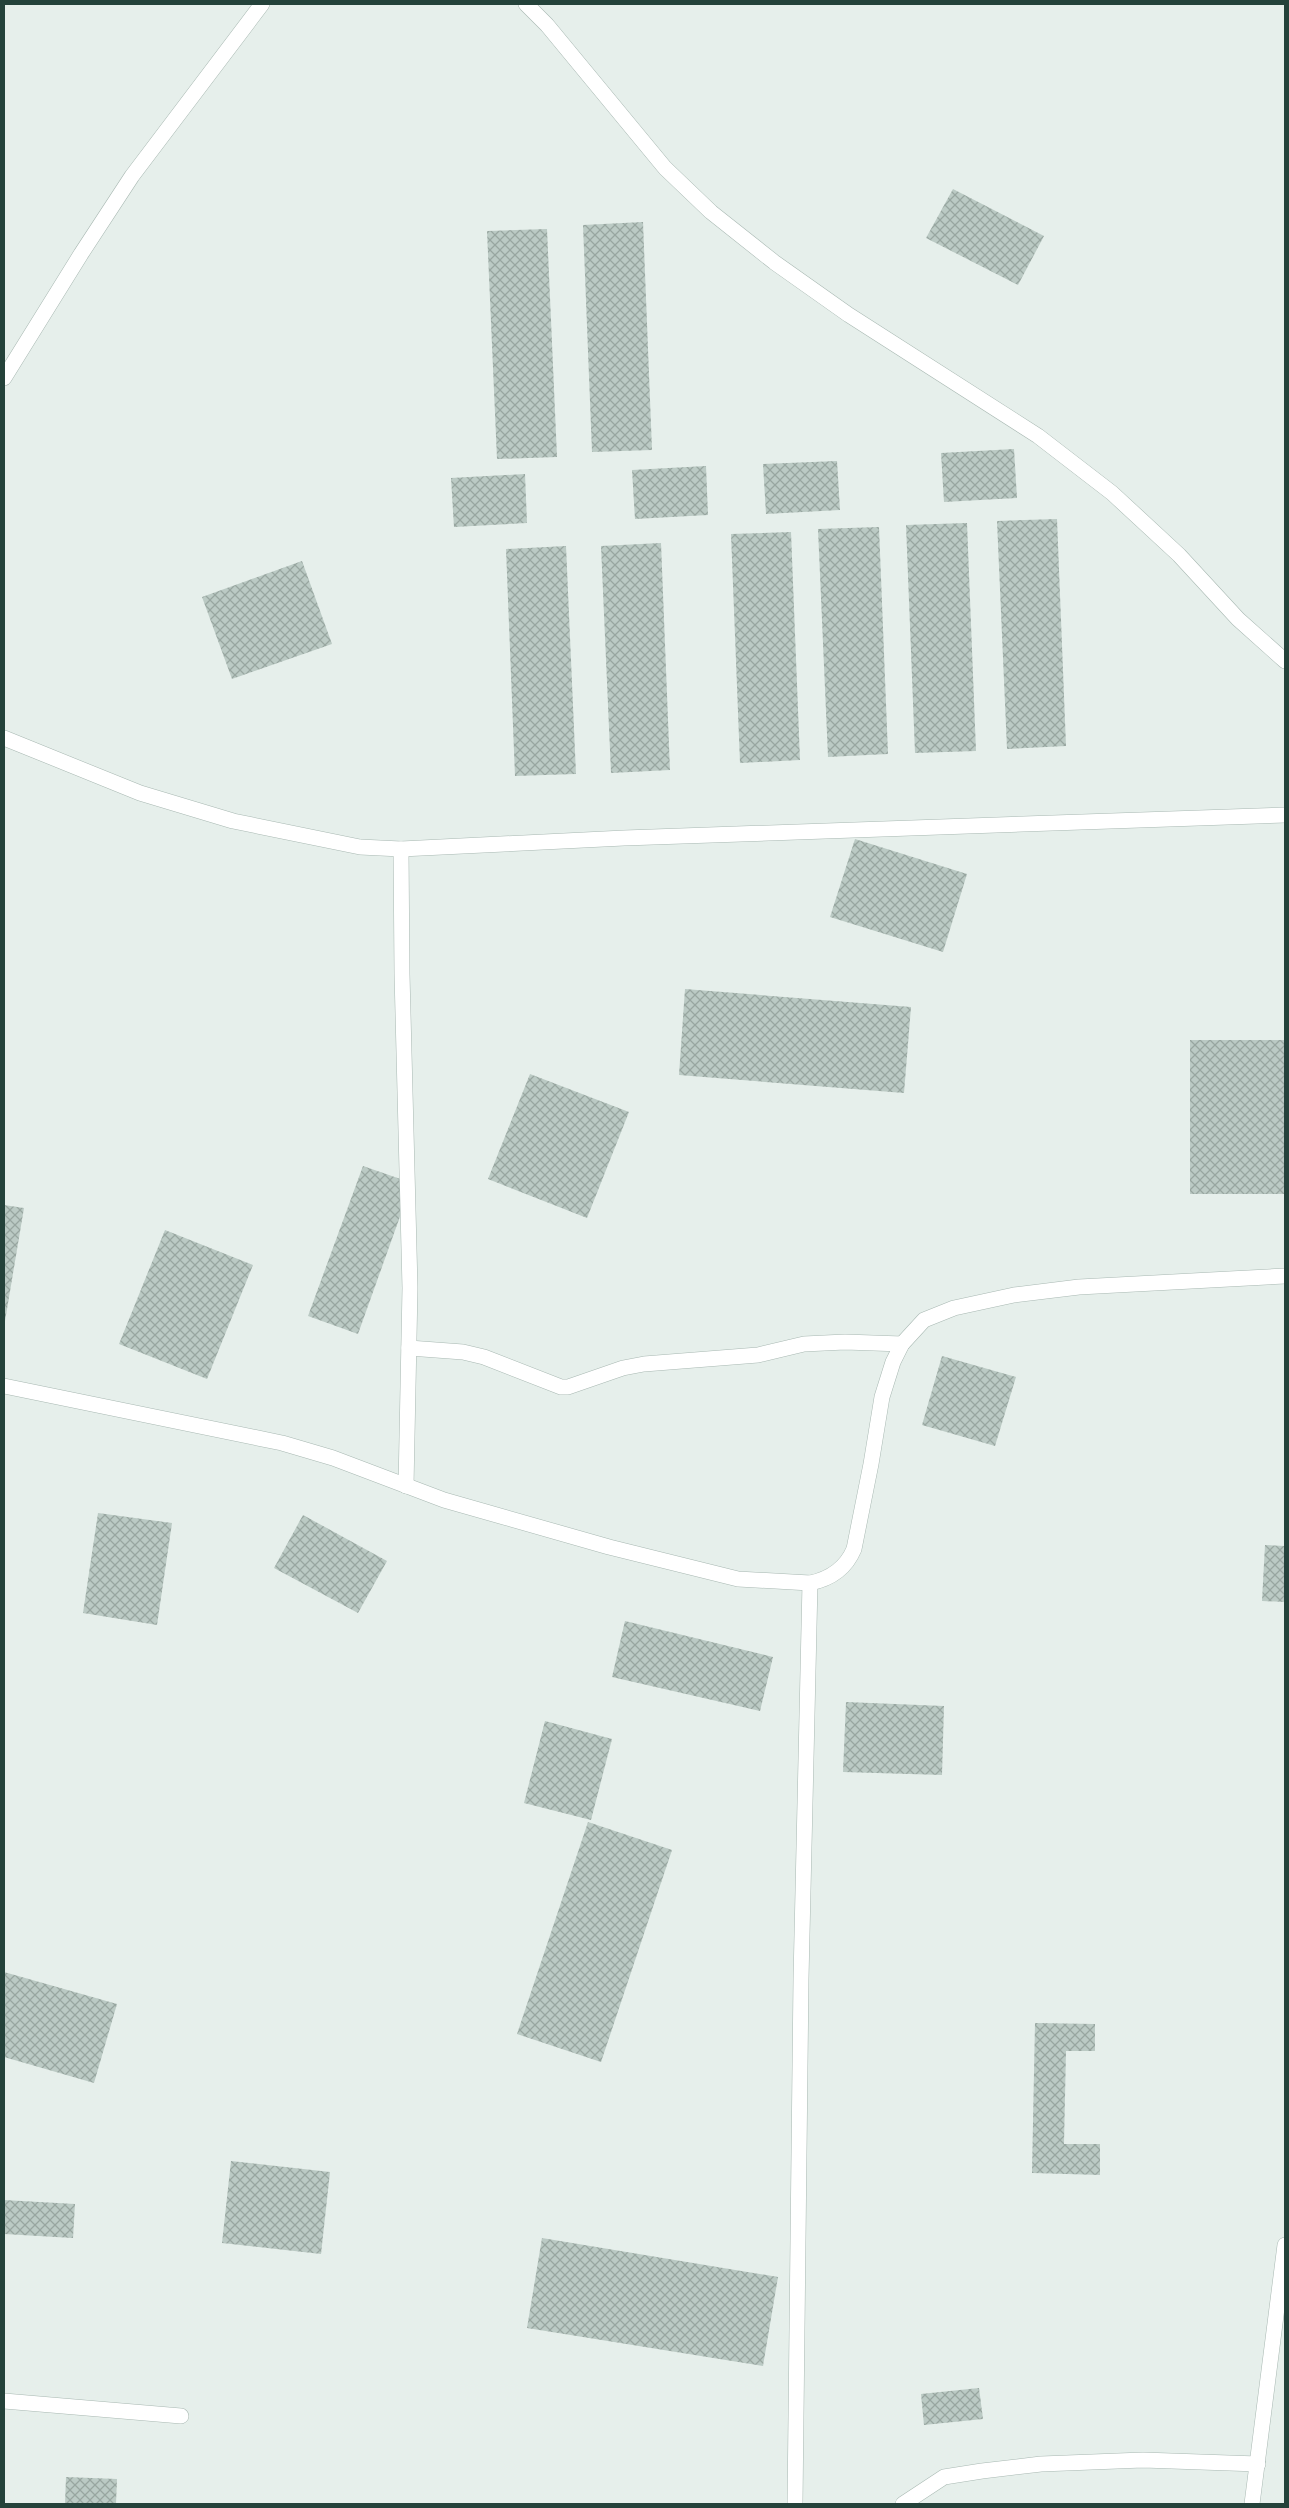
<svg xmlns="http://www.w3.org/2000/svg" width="1289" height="2508" font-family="Commissioner,sans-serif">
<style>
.building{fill:url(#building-cross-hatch)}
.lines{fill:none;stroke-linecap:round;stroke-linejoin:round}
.lane-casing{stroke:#a8b8b2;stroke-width:16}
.street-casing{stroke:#a8b8b2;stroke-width:16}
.lane{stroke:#fff;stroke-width:15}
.street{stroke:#fff;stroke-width:15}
</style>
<defs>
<pattern id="building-cross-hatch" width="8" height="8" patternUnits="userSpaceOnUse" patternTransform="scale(1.25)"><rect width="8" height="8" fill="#bbcac4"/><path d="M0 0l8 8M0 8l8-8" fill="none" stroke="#98a6a0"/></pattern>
</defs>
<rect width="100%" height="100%" fill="#e6efeb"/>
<g class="building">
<polygon points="953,189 1044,236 1018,285 926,238"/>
<polygon points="643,222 652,450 592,452 583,225"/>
<polygon points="547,229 557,457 497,459 487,231"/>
<polygon points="1014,449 1017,498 944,502 941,453"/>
<polygon points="837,461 840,510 766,514 763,464"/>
<polygon points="706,466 708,515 635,519 632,470"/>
<polygon points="525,474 527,523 454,527 451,478"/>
<polygon points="1057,519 1066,746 1007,749 997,521"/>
<polygon points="967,523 976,751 915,753 906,525"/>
<polygon points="879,527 888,754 828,757 818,529"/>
<polygon points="791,532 800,760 740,763 731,534"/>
<polygon points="661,543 670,770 611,773 601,546"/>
<polygon points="566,546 576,774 515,776 506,549"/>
<polygon points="302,561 332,644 232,679 202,597"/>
<polygon points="855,839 967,874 943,952 830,917"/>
<polygon points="685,989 911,1007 904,1093 679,1075"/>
<rect x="1190" y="1040" width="94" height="154"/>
<polygon points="530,1074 629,1112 587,1218 488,1179"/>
<polygon points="363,1166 412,1183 358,1334 308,1316"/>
<polygon points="4,1205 24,1208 5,1321 4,1321"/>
<polygon points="165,1230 253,1265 207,1379 119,1344"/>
<polygon points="942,1356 1016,1377 995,1446 922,1425"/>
<polygon points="98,1513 172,1523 157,1625 83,1613"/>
<polygon points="303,1515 387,1561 358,1613 274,1568"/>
<polygon points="1265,1545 1285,1546 1285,1602 1262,1601"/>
<polygon points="625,1621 773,1657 760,1711 612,1677"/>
<polygon points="846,1702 944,1706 942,1775 843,1772"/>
<polygon points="545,1721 612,1739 591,1820 524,1803"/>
<polygon points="588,1822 672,1850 601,2062 517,2034"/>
<polygon points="4,1972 117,2004 94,2083 4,2057"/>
<polygon points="1035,2023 1095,2024 1095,2051 1066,2051 1064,2144 1100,2144 1100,2175 1032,2173"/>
<polygon points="231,2161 330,2172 321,2254 222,2243"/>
<polygon points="4,2200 75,2204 73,2238 4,2234"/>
<polygon points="542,2238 778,2277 763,2366 527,2328"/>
<polygon points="979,2388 983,2419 924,2425 921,2394"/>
<polygon points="66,2477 117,2479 116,2504 65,2504"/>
</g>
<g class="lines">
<defs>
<g id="lane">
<polyline points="4,378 81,254 132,176 262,4"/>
<polyline points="4,738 140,793 233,821 360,847 401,849 624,838 1285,815"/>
</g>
<g id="street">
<polyline points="526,4 547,25 665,168 711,212 774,262 849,315 1038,436 1112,493 1179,555 1238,619 1285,661"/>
<polyline points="401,849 402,974 410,1288 406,1486"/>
<polyline points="409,1348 463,1352 484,1357 561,1387 568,1387 623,1368 644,1364 758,1355 804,1344 845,1342 902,1344"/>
<path d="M4 1386 282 1443 333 1458 444 1500 609 1547 738 1579 810 1583C830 1579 846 1568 854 1549L871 1464 882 1397 893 1362 902 1344 924 1320 954 1308 1014 1295 1079 1287 1285 1276"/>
<polyline points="4,2401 181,2416"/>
<polyline points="795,2504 801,1979 810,1583"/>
<polyline points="903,2504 944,2477 982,2471 1041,2464 1143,2460 1258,2464"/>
<polyline points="1252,2504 1285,2245"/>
</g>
</defs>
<use href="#lane" class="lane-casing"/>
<use href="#street" class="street-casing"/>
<use href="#lane" class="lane"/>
<use href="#street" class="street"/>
</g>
<rect width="1289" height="2508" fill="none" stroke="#24423a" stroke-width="10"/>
</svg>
